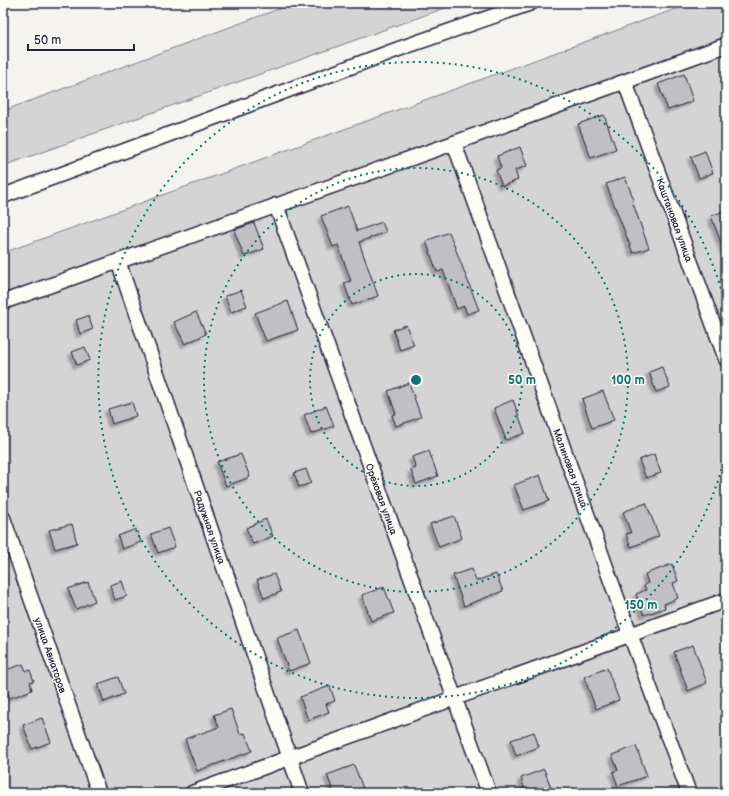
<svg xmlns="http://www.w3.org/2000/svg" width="729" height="796" font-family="'Balsamiq Sans',sans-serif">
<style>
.green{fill:#d5d4d5;stroke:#7c7b88}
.building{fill:#c0bfc2;stroke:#22223b;filter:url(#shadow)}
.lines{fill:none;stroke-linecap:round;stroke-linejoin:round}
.minor-casing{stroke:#22223b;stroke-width:17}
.minor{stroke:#fdfcf7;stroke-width:14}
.ring{fill:none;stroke:#0f766e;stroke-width:2;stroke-dasharray:2 4}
.labels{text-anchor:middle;stroke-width:3;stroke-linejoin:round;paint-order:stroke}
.street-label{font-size:10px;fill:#22223b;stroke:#fdfcf7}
.centre{fill:#0f766e;stroke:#fdfcf7;stroke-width:2}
.ring-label{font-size:12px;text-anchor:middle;font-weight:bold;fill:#0f766e;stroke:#fdfcf7;stroke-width:3;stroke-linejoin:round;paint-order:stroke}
</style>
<defs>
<filter id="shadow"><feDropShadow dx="-3.5" dy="3.5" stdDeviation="1" flood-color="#0004"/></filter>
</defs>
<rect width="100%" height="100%" fill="#f4f3ef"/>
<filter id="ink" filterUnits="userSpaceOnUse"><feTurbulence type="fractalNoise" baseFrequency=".025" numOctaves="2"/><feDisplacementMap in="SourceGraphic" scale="8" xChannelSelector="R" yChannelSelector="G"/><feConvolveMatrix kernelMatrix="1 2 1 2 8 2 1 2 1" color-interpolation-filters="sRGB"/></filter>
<g filter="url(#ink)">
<g class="green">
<polygon points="295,3 459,3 3,166 3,111"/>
<polygon points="692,3 726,3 726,41 3,301 3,253"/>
<polygon points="726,49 726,793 3,793 3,309"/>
</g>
<g class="building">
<polygon points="684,74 693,101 668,110 658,84"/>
<polygon points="604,115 616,149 591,158 578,124"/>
<polygon points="520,147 527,166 515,170 518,180 502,186 496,170 501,168 497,156"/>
<polygon points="705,151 713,173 699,178 691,157"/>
<polygon points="625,177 634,200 632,201 649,248 633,253 606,184"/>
<polygon points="348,206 357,231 382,222 386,232 359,242 378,296 352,305 344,283 351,281 338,245 333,247 321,216"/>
<polygon points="726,210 726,253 725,253 711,216"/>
<polygon points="254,223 264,249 244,256 234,230"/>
<polygon points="449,232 479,310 467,314 464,306 457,309 443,270 437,272 426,241"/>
<polygon points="241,290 247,306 231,312 225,296"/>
<polygon points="288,301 298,330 266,341 255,313"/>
<polygon points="196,312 206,334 185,344 174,322"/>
<polygon points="88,316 93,329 80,334 76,320"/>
<polygon points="406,325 414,345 400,350 393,330"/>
<polygon points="85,347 90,360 77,365 72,352"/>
<polygon points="662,367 670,387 656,392 649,372"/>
<polygon points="409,383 421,417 396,426 392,415 396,414 388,391"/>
<polygon points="603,391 614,420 592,428 582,399"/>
<polygon points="513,400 525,433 506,440 494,408"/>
<polygon points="132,402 136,416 112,424 108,409"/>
<polygon points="326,406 334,426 311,434 304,415"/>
<polygon points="429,451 438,476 416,484 411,470 416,468 412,457"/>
<polygon points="241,454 250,477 226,486 217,462"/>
<polygon points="654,454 661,473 646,478 639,460"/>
<polygon points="306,469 311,483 299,487 294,473"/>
<polygon points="540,475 549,501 524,510 514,485"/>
<polygon points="646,503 659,536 631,547 626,534 631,533 623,512"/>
<polygon points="454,516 462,538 439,547 430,524"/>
<polygon points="266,519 273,536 253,544 246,528"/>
<polygon points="72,524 77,543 55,549 49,530"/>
<polygon points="168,528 175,547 158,553 151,534"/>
<polygon points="136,529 141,542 122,549 118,536"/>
<polygon points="672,564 678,581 673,583 678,598 664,604 665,608 644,615 636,594 646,590 644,585 648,583 645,574"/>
<polygon points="472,569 476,581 496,574 503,591 464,606 453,575"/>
<polygon points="274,574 281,592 264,598 257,580"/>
<polygon points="122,581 127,596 115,600 110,585"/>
<polygon points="88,582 95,601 76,609 68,589"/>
<polygon points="384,587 394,613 371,621 362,595"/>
<polygon points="299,630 311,663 289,671 277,638"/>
<polygon points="693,645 707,683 688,691 674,652"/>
<polygon points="23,664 26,671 30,670 34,681 30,682 32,690 10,698 3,681 3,671"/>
<polygon points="607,668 619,700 596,709 584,677"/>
<polygon points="118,677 124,694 104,702 98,684"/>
<polygon points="330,686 335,701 326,704 329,712 308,720 300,697"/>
<polygon points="231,709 240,734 245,733 252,751 197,771 185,739 219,727 214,715"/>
<polygon points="42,718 51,742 32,749 23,725"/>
<polygon points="534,732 539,747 516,756 511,740"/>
<polygon points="636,746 647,776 618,786 613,772 618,770 612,755"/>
<polygon points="354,765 363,788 350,793 334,793 327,775"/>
<polygon points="544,769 553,793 526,793 521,778"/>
</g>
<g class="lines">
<defs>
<g id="minor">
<polyline points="625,82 726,359"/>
<polyline points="454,143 630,634 689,793"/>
<polyline points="3,196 404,47 531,3"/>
<polyline points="276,205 489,793"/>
<polyline points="118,261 302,793"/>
<polyline points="3,302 454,143 726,45"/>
<polyline points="3,518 99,793"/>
<polyline points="192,793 726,600"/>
</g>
</defs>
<use href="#minor" class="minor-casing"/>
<use href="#minor" class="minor"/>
</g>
</g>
<g class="ring">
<circle cx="416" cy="380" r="106"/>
<circle cx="416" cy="380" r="212"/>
<path d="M726 452A318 318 0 1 1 726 308"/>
</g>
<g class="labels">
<g class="street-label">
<text transform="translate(675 220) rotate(70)" y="4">Каштановая улица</text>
<text transform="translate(571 468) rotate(70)" y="4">Малиновая улица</text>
<text transform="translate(382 499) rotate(70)" y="4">Ореховая улица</text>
<text transform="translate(210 527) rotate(71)" y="4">Радужная улица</text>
<text transform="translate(51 655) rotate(71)" y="4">улица Авиаторов</text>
</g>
</g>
<circle cx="416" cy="380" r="6" class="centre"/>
<g class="ring-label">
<text x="522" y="384">50 m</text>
<text x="628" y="384">100 m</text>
<text x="641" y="609">150 m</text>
</g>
<rect width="729" height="796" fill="none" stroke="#fdfcf7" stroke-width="16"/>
<rect x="8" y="8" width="713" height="780" fill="none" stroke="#22223b" stroke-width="1.5" filter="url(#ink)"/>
<path d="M28 44v6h106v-6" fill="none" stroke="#22223b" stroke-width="2"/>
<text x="34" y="44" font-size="12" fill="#22223b" stroke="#fdfcf7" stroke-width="3" paint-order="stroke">50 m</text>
</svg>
